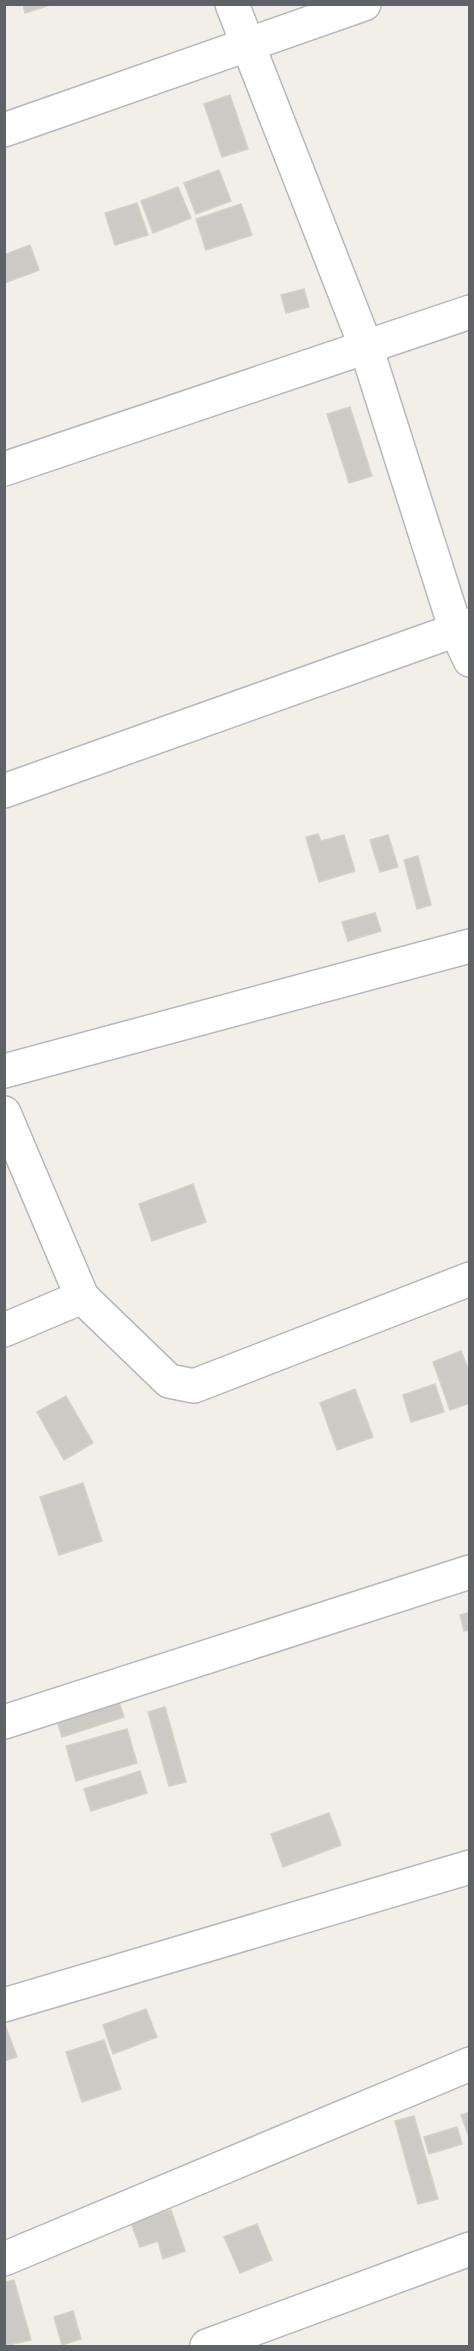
<svg xmlns="http://www.w3.org/2000/svg" width="474" height="2351" font-family="Inter,sans-serif">
<style>
.building{fill:#cccac5;stroke:#d6d1c6;stroke-width:1.5}
.lines{fill:none;stroke-linecap:round;stroke-linejoin:round}
.minor-casing{stroke:#b5b8bc;stroke-width:36}
.minor{stroke:#fff;stroke-width:33}
</style>
<rect width="100%" height="100%" fill="#f1efe8"/>
<g class="building">
<polygon points="23,4 53,4 25,13"/>
<polygon points="230,95 248,149 222,157 204,104"/>
<polygon points="219,170 231,201 196,214 184,183"/>
<polygon points="178,187 191,218 153,233 141,201"/>
<polygon points="137,203 148,235 115,245 105,213"/>
<polygon points="241,204 252,235 206,250 196,219"/>
<polygon points="30,245 39,270 5,283 4,255"/>
<polygon points="304,289 309,307 286,313 281,295"/>
<polygon points="350,407 372,476 349,483 327,414"/>
<polygon points="318,834 321,841 344,835 355,871 319,882 306,837"/>
<polygon points="388,835 398,867 380,872 370,840"/>
<polygon points="418,856 431,905 417,909 404,860"/>
<polygon points="375,913 381,931 348,941 342,922"/>
<polygon points="193,1184 206,1222 152,1241 139,1204"/>
<polygon points="461,1351 470,1374 470,1403 450,1410 433,1362"/>
<polygon points="435,1384 444,1412 411,1422 403,1395"/>
<polygon points="355,1389 373,1437 337,1450 320,1403"/>
<polygon points="66,1396 93,1443 64,1460 37,1412"/>
<polygon points="83,1483 102,1541 59,1555 40,1497"/>
<polygon points="470,1612 470,1630 464,1631 460,1615"/>
<polygon points="113,1683 124,1717 62,1737 51,1703"/>
<polygon points="165,1707 186,1782 169,1786 148,1712"/>
<polygon points="127,1729 137,1763 76,1781 66,1746"/>
<polygon points="140,1771 147,1793 91,1811 84,1789"/>
<polygon points="329,1813 341,1845 283,1867 271,1834"/>
<polygon points="146,2009 157,2037 113,2054 103,2025"/>
<polygon points="4,2022 17,2057 4,2061"/>
<polygon points="104,2040 121,2089 82,2102 66,2052"/>
<polygon points="470,2112 470,2140 461,2115"/>
<polygon points="414,2116 438,2199 418,2204 395,2121"/>
<polygon points="457,2127 462,2144 429,2154 424,2137"/>
<polygon points="171,2210 185,2251 163,2259 158,2241 140,2247 131,2223"/>
<polygon points="257,2224 272,2260 240,2273 224,2237"/>
<polygon points="14,2280 31,2340 4,2346 4,2282"/>
<polygon points="73,2311 81,2339 62,2345 54,2317"/>
</g>
<g class="lines">
<defs>
<g id="minor">
<polyline points="232,4 366,347 456,630 470,660"/>
<polyline points="4,130 364,4"/>
<polyline points="4,469 470,312"/>
<polyline points="4,791 470,625"/>
<polyline points="4,1071 470,946"/>
<polyline points="4,1113 82,1297"/>
<polyline points="4,1330 82,1297 169,1381 194,1386 470,1279"/>
<polyline points="4,1722 470,1572"/>
<polyline points="4,2005 470,1867"/>
<polyline points="4,2259 470,2064"/>
<polyline points="207,2346 470,2249"/>
</g>
</defs>
<use href="#minor" class="minor-casing"/>
<use href="#minor" class="minor"/>
</g>
<rect width="474" height="2351" fill="none" stroke="#5f6368" stroke-width="12"/>
</svg>
